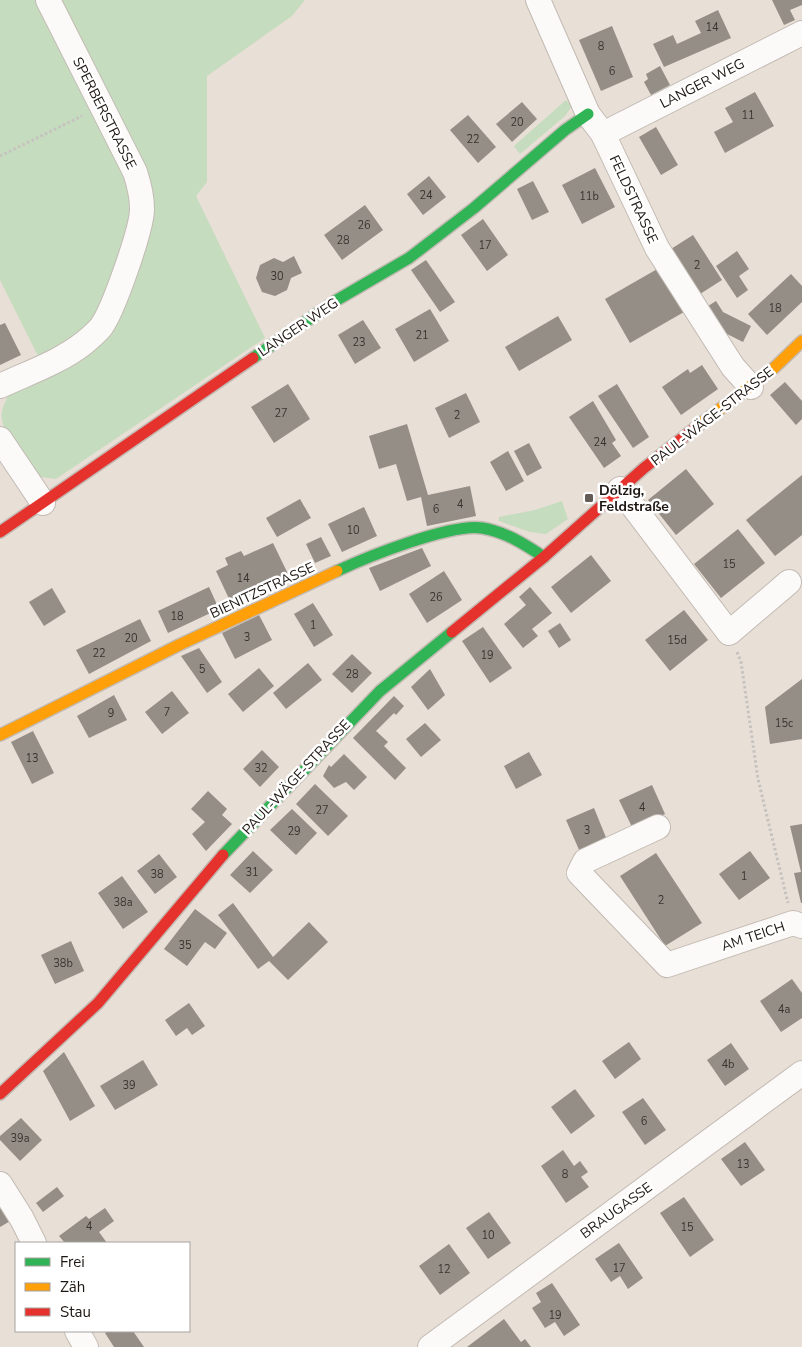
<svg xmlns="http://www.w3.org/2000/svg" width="802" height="1347" font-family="'Nunito Sans',sans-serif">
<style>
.green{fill:#c6dcbf}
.building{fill:#958e87}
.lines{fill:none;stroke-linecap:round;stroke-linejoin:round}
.street-casing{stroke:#c2bab3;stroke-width:26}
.fast-casing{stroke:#c2bab3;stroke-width:14}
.slow-casing{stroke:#c2bab3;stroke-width:14}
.jam-casing{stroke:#c2bab3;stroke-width:14}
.path{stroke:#c5c2bf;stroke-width:3;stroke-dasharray:2.5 2.5;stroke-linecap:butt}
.street{stroke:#fcfaf9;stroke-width:24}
.fast{stroke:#30b455;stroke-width:11}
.slow{stroke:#ff9f0a;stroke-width:11}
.jam{stroke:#e5322d;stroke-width:11}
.poi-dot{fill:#645c56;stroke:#fff;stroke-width:2}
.labels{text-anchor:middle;stroke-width:5;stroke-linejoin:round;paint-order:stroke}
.number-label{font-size:11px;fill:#3b342e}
.street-label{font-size:14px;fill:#1d1611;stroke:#fff}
.poi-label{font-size:14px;font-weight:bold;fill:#1d1611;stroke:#fff;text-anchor:start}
</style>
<rect width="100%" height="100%" fill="#e8dfd6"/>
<g class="green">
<polygon points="0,0 38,0 134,189 136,208 95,325 40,360 0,280"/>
<path d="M54 0H305L292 16 207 76V182L196 196 265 338 56 479C52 478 45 478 41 477 27 471 5 435 2 420 0 412 5 402 9 394L89 349 148 223Z"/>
<polygon points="566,100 572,106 565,116 520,154 514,146"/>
<polygon points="562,501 568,519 546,534 530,532 499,521 499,517 535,510"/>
</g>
<g class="building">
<polygon points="772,0 802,0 802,5 790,10 795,20 784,25"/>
<polygon points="718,10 731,38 664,67 653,44 673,35 677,44 701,33 695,21"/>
<polygon points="612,26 633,77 601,91 579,40"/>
<polygon points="660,66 670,85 651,95 644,82 648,79 646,74"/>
<polygon points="755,92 774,126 725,153 714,132 733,122 725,108"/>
<polygon points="522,102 537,119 512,142 496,124"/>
<polygon points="468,115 496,147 478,163 450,130"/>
<polygon points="656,127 678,165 661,175 639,137"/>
<polygon points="595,168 615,207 582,224 562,185"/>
<polygon points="429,176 446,197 423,215 407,194"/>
<polygon points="533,181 549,212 532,220 517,189"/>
<polygon points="365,205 383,230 342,260 324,235"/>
<polygon points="483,219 508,255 487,271 461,235"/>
<polygon points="693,235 722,280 700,294 671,249"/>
<polygon points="737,251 749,269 739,276 748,290 737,298 716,266"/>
<polygon points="294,256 302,273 291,278 287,290 275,296 262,292 256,278 260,265 274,258 283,262"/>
<polygon points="426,260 455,302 440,312 411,270"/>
<polygon points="659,268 684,312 630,343 605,299"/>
<polygon points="791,274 802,286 802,302 767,335 748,314"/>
<polygon points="716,301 723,312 751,326 743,342 723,332 724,330 716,326 705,308"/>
<polygon points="430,309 449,341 414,362 395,329"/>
<polygon points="558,316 572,340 519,371 505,347"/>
<polygon points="363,320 381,348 355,364 338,335"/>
<polygon points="5,323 21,355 0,365 0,325"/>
<polygon points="702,365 718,389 681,415 662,387 688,369 690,373"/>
<polygon points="785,382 802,401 802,419 796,425 770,395"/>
<polygon points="288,384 310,419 274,443 251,407"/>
<polygon points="617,384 649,437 633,448 598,396"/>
<polygon points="466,393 480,422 449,438 435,408"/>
<polygon points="593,401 616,440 612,443 621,456 604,468 569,417"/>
<polygon points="407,424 428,495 470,486 476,516 427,526 421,497 407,501 396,464 379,469 369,436"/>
<polygon points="529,443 542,468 527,476 514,451"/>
<polygon points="508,451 524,481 506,491 490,462"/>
<polygon points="686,469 714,504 676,535 648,500"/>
<polygon points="802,475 802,535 775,556 746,520"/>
<polygon points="300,499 311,518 277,537 266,518"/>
<polygon points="364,507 377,536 342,552 328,524"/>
<polygon points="738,529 765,563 721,598 694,564"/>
<polygon points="321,537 331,556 315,563 306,544"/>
<polygon points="273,543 289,576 231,603 216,571 228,565 225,558 241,551 244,556"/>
<polygon points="422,548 431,566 380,591 369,568"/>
<polygon points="591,555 611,581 571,613 551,587"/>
<polygon points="444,571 462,600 427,623 409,594"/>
<polygon points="209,587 219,609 168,633 158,611"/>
<polygon points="530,587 552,613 532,629 538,636 523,648 504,624 526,605 519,597"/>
<polygon points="52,588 66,612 44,626 29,602"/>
<polygon points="313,603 333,635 314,647 294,614"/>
<polygon points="684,610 708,640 670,671 645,640"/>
<polygon points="259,615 272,640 235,659 222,633"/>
<polygon points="140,619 151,641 89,674 76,650"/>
<polygon points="560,623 571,640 559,648 548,631"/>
<polygon points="483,627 512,668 490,683 462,641"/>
<polygon points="199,648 222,682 207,693 181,656"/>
<polygon points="352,654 372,673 352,693 332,674"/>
<polygon points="308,663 322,680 286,709 273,693"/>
<polygon points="259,668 274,686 243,712 228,694"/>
<polygon points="430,669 445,695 428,710 411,687"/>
<polygon points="802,679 802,739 770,744 765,707"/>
<polygon points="172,691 189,713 162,734 145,712"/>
<polygon points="114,695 127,720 89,738 77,716"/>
<polygon points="394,696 404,706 396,715 394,713 376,731 388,742 384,746 406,768 395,780 353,738"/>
<polygon points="425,723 441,740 421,757 406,739"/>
<polygon points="33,731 54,773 32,784 11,742"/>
<polygon points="262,750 279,767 260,787 243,769"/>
<polygon points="529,752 542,775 516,789 504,766"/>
<polygon points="344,754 367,777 354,790 346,782 334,788 323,776 329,765 331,767"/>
<polygon points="315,784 348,816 328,836 296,804"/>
<polygon points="652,785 665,814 633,829 619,800"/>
<polygon points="208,791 227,809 222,815 232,824 206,851 192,834 205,822 191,809"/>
<polygon points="594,808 607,840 580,852 566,820"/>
<polygon points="292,809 317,833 296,855 270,830"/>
<polygon points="802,824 802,903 801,903 794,873 801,872 790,826"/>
<polygon points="253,851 273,870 250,893 230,875"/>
<polygon points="750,851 770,878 739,900 719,874"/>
<polygon points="656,853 702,923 665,946 620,876"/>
<polygon points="159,854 177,877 155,894 137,871"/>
<polygon points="122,876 148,912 123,929 98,893"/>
<polygon points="233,903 273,957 309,922 328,942 288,980 269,961 258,969 218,915"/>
<polygon points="195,909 227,933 215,949 205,942 187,966 164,949"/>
<polygon points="71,941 84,971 55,984 41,955"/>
<polygon points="792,979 802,993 802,1018 781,1032 760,1001"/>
<polygon points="189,1003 205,1026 192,1035 187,1028 176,1036 165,1020"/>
<polygon points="629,1042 641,1059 615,1079 602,1061"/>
<polygon points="731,1043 749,1069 725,1086 707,1060"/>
<polygon points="64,1052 95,1106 70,1121 43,1071"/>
<polygon points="143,1060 158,1085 115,1110 100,1086"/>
<polygon points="575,1089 595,1116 571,1134 551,1107"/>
<polygon points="643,1098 666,1130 645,1145 622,1112"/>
<polygon points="21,1118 42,1140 20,1161 0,1140 0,1136"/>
<polygon points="745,1142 765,1170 741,1186 721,1159"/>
<polygon points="563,1150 574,1166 580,1161 588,1172 581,1177 589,1187 566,1203 541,1166"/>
<polygon points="57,1187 64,1196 43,1212 36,1203"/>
<polygon points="684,1197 714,1240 690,1257 660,1213"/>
<polygon points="0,1204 12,1220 0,1227"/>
<polygon points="105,1208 114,1221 99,1232 107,1243 65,1243 59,1236 86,1216 89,1219"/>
<polygon points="489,1212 511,1243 488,1259 466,1228"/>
<polygon points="619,1243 643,1278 628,1289 620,1276 611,1282 595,1259"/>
<polygon points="449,1244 470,1273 440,1295 419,1266"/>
<polygon points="552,1283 580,1325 564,1336 555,1322 545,1328 532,1308 541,1302 536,1293"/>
<polygon points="504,1319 521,1342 525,1339 531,1347 467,1347"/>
<polygon points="109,1331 133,1331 144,1347 114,1347 105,1333"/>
</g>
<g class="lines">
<defs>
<g id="street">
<polyline points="538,0 588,114 603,134 657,248 733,367 751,387"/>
<polyline points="603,134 802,33"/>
<path d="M0 386C28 373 60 362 84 343 90 338 97 332 101 327 113 311 142 229 142 209 142 196 139 184 135 172L48 0"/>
<polyline points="0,439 43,503"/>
<polyline points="620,489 729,633 789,582"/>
<polyline points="658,827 585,861 579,873 667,965 793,923 802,926"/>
<polyline points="0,1184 22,1219 34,1243"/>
<polyline points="77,1331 86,1347"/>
<polyline points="430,1347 802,1073"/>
</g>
<g id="fast">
<polyline points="253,358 337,300 409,258 474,208 565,130 588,114"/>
<path d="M337 571C367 557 451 523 482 528 506 532 524 544 544 557"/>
<polyline points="223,855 380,691 452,632"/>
</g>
<g id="slow">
<polyline points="699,425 774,368 802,341"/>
<polyline points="0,735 179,645 337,571"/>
</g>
<g id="jam">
<polyline points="0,532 253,358"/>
<polyline points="452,632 544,557 644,468 699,425"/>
<polyline points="0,1094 98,1003 223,855"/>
</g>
</defs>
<use href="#street" class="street-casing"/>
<use href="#fast" class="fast-casing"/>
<use href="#slow" class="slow-casing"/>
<use href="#jam" class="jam-casing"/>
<g class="path">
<polyline points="0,156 82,116"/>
<polyline points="737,652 741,662 758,779 788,903"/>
</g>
<use href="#street" class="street"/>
<use href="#fast" class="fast"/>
<use href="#slow" class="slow"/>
<use href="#jam" class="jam"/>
</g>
<rect class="poi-dot" x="584" y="493" width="10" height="10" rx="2.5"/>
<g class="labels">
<g class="number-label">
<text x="712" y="31">14</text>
<text x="601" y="50">8</text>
<text x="612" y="75">6</text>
<text x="748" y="119">11</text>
<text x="517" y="126">20</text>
<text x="473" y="143">22</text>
<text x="426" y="199">24</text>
<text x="589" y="200">11b</text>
<text x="364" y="229">26</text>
<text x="343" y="244">28</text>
<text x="485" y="249">17</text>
<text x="697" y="269">2</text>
<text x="277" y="280">30</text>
<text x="775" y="312">18</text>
<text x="422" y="339">21</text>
<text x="359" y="346">23</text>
<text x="281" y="417">27</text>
<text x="457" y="419">2</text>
<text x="600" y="446">24</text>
<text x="460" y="508">4</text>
<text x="436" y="513">6</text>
<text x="353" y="534">10</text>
<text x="729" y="568">15</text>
<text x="243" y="582">14</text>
<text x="436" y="601">26</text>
<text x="177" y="620">18</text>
<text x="313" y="629">1</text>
<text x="247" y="641">3</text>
<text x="131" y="642">20</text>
<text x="677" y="644">15d</text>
<text x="99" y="657">22</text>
<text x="487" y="659">19</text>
<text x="202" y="673">5</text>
<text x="352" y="678">28</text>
<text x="167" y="716">7</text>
<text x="111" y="717">9</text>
<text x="784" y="727">15c</text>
<text x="32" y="762">13</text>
<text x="261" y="772">32</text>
<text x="642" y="811">4</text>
<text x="322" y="814">27</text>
<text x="587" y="834">3</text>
<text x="294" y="835">29</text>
<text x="252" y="876">31</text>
<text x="157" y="878">38</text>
<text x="744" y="880">1</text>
<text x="661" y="904">2</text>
<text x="123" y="906">38a</text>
<text x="185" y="949">35</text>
<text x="63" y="967">38b</text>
<text x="784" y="1013">4a</text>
<text x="728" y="1068">4b</text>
<text x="129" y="1089">39</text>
<text x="644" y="1125">6</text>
<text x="20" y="1142">39a</text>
<text x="743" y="1168">13</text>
<text x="565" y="1178">8</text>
<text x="89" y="1230">4</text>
<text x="687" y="1231">15</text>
<text x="488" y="1239">10</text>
<text x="619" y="1272">17</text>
<text x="444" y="1273">12</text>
<text x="555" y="1319">19</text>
</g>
<g class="street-label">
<text transform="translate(702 83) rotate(-27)" y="5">LANGER WEG</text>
<text transform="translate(105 113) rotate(63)" y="5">SPERBERSTRASSE</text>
<text transform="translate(634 199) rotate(65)" y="5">FELDSTRASSE</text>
<text transform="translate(298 327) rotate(-34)" y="5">LANGER WEG</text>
<text transform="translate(712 416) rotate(-38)" y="5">PAUL-WÄGE-STRASSE</text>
<text transform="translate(262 590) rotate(-25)" y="5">BIENITZSTRASSE</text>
<text transform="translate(296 777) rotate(-47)" y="5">PAUL-WÄGE-STRASSE</text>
<text transform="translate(753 936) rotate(-18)" y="5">AM TEICH</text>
<text transform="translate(616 1210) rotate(-36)" y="5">BRAUGASSE</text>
</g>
<g class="poi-label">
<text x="599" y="495">Dölzig,<tspan x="599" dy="16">Feldstraße</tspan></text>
</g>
</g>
<rect x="15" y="1242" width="175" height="90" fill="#ffffff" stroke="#a5a2a0"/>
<rect x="25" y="1258" width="25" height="8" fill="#30b455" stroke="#a5a2a0"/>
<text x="60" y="1267" font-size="15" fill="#1d1611">Frei</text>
<rect x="25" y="1283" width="25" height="8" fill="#ff9f0a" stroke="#a5a2a0"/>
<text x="60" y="1292" font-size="15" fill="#1d1611">Zäh</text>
<rect x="25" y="1308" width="25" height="8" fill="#e5322d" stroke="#a5a2a0"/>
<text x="60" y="1317" font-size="15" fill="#1d1611">Stau</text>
</svg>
